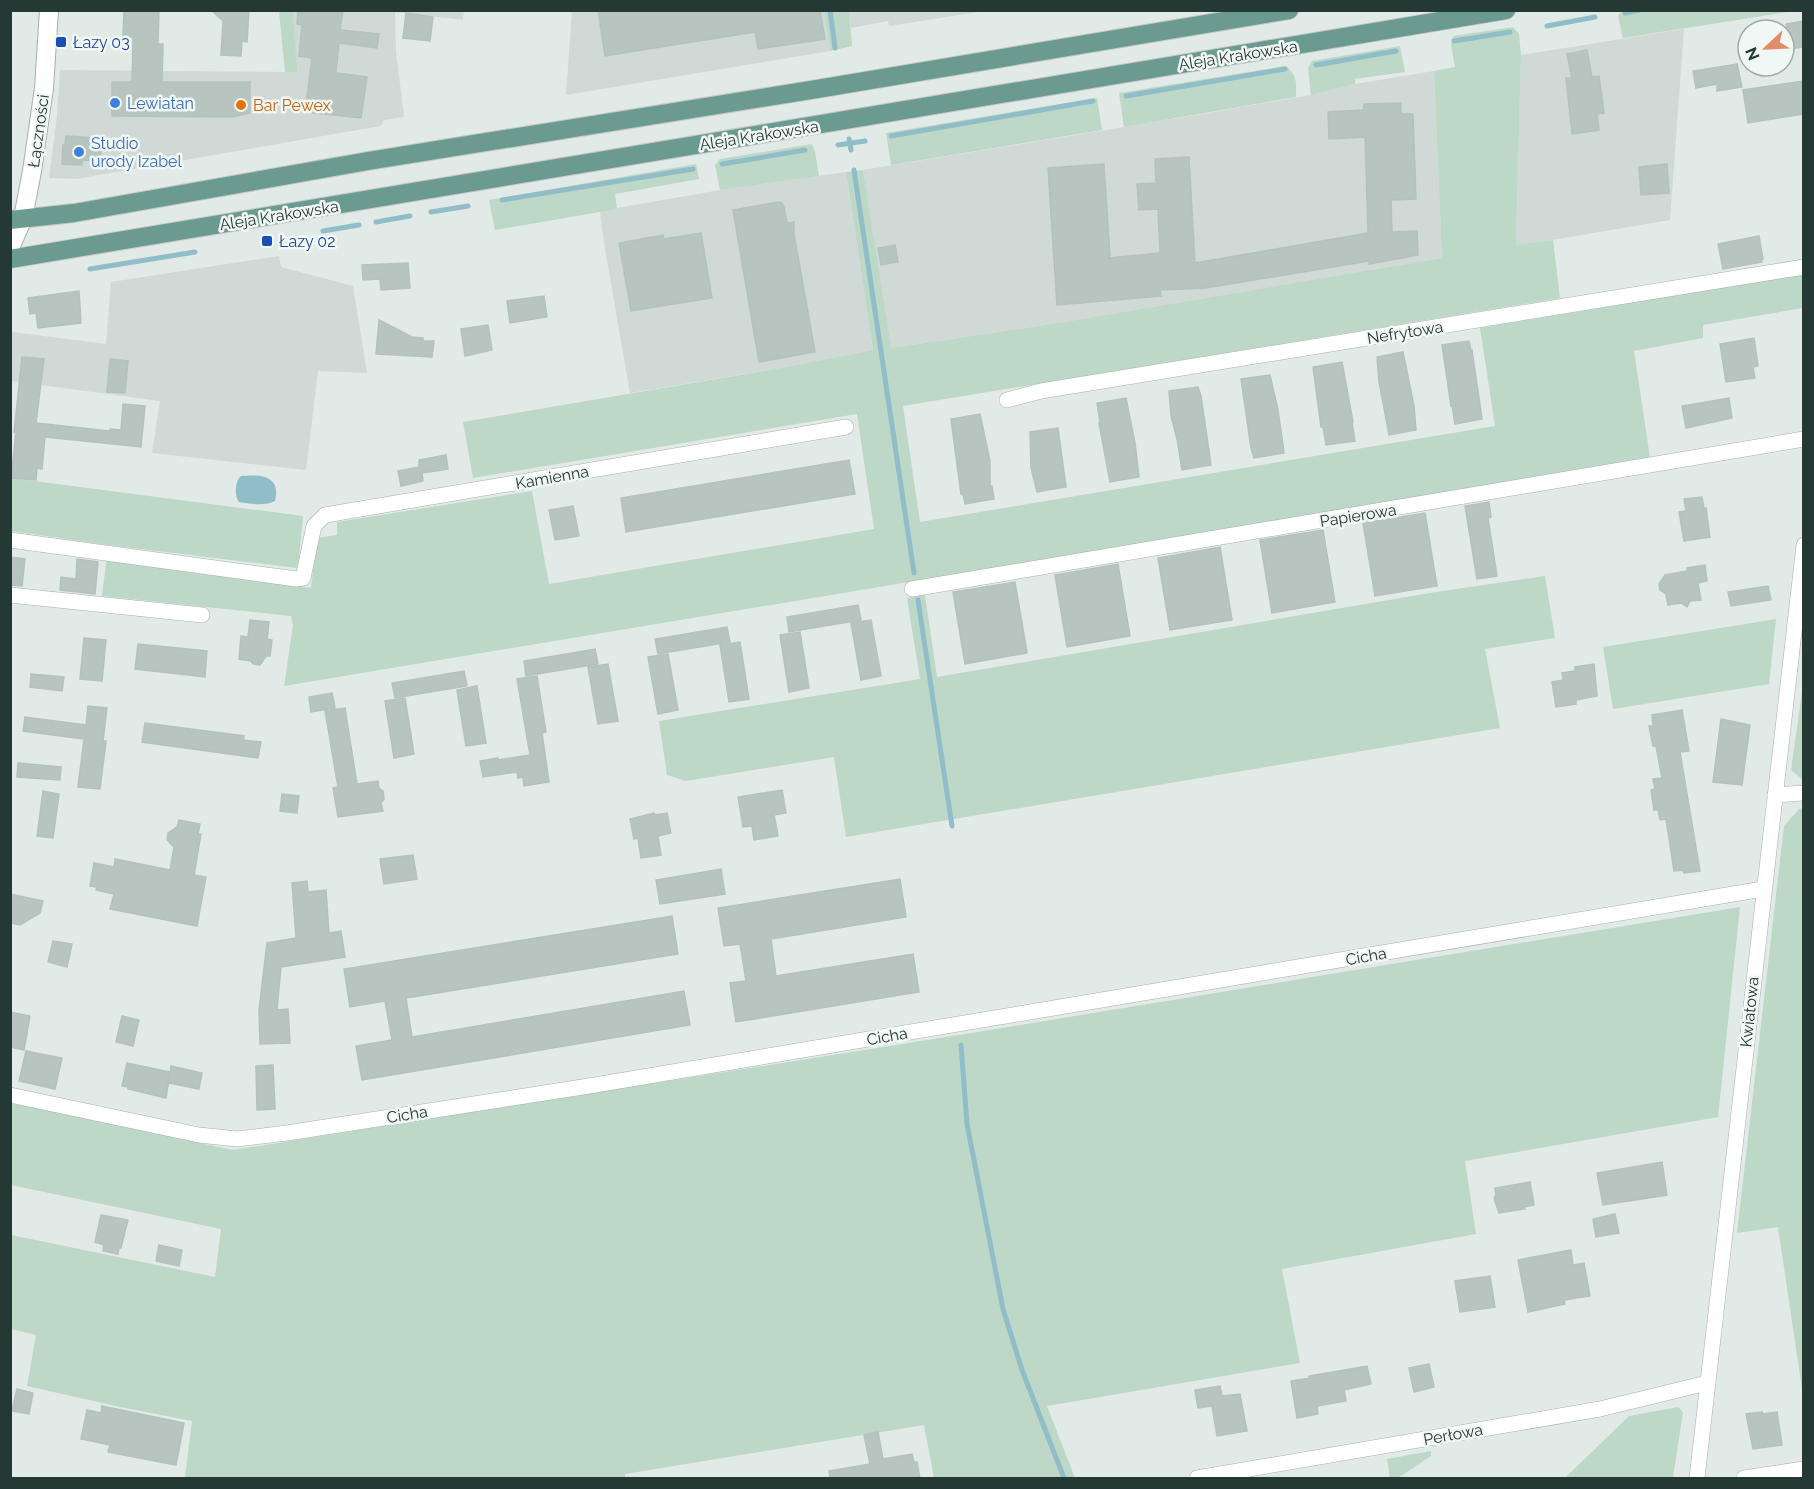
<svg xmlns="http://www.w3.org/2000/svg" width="1814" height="1489" font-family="Raleway,sans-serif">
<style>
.built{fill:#d0d9d5}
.green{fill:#bdd8c6}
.water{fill:#90bdc8}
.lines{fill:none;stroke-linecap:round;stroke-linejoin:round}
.stream{stroke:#90bdc8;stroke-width:5}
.building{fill:#b7c4bf;stroke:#b4c2bd;stroke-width:1.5}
.minor-casing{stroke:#a5b1ad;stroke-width:16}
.tertiary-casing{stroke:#a5b1ad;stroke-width:20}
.primary-casing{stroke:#c2c7c6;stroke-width:20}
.minor{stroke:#fff;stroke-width:15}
.tertiary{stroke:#fff;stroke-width:18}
.primary{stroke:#6b9a90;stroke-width:18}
.transit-dot{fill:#1a4fb4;stroke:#f1f7f4;stroke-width:2}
.shop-dot{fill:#3f7fe0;stroke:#f1f7f4;stroke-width:2}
.food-dot{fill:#e8710a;stroke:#f1f7f4;stroke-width:2}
.labels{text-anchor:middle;stroke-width:5;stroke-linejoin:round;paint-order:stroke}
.transit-label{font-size:16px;fill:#164399;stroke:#f1f7f4;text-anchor:start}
.street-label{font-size:16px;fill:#243834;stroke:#f1f7f4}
.shop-label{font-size:16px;fill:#366cbe;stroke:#f1f7f4;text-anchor:start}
.food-label{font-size:16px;fill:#c56008;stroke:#f1f7f4;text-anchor:start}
</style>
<rect width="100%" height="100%" fill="#e1eae6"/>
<g class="built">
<polygon points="293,11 464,11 463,20 395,12 396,51 404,117 384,120 381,126 76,179 49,178 57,116 60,70 296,72"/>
<polygon points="572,11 824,11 830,51 566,95"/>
<polygon points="849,11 985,11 895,25 889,26 888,21 851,28"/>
<polygon points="1684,29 1670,220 1516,246 1521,55"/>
<polygon points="1434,71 1442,258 1052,324 890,348 863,170 1196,115 1311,95 1355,84"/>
<polygon points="846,172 873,350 781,368 630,393 604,243 600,211 720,190"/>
<polygon points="279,256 281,267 353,286 367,373 318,371 306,470 152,453 160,401 11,381 12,332 106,344 111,282"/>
</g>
<g class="green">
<polygon points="279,11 293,11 297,72 285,72"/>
<polygon points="824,11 849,11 852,46 830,51"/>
<polygon points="1627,11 1627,10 1794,11 1623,38 1618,16 1622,11"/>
<polygon points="1513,27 1519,34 1521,55 1516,245 1553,240 1560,298 903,406 920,522 1495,426 1480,328 1803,274 1803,308 1703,325 1703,338 1634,351 1650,458 1801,432 1799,447 1497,484 284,686 293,625 291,616 102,596 107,557 311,588 317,538 337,535 337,522 532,491 549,584 874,529 857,414 473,478 463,422 781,368 873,350 846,172 863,170 891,348 1052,324 1442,258 1434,71 1455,67 1451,45 1453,36"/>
<polygon points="1400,46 1405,72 1355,79 1355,84 1311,95 1308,68 1312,61"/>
<path d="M1286 66C1298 77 1296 82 1296 97L1124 127 1119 93Z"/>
<polygon points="1097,98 1102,130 891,165 886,133"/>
<polygon points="812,144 815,152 819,176 720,190 715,165 720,159"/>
<polygon points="696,164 699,179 615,194 617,209 495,230 489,200"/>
<polygon points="11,478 303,516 298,568 108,545 11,531"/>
<polygon points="1545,576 1555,638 1485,649 1500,728 846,837 834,757 686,781 667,775 659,721 920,679 907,598 925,595 937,677 1436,592"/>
<polygon points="1776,619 1769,684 1613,709 1603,647"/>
<polygon points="1803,685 1804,779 1802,779 1791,770"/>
<polygon points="1803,808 1804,808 1803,1396 1778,1227 1737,1233 1784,826 1799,809"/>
<polygon points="1740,907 1718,1117 1465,1161 1476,1234 1282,1269 1300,1363 1047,1406 1075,1478 934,1478 924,1425 625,1474 625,1478 185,1478 192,1421 120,1407 27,1386 36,1335 11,1329 11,1235 215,1277 221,1229 11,1185 11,1103 233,1150 971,1033"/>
<polygon points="1678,1407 1683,1412 1673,1478 1565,1478 1629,1416"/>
<polygon points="1431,1451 1431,1456 1398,1478 1390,1478 1387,1459"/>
</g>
<path class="water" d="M241 476C262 474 281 476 275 501 266 506 250 504 239 502 234 496 235 481 241 476Z"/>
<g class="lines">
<g class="stream">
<polyline points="830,10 835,48"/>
<polyline points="1625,13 1639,10"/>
<polyline points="1547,26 1595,17"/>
<polyline points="1454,41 1510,32"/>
<polyline points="1316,65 1396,51"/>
<polyline points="1126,96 1285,69"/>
<polyline points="891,136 1093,101"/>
<polyline points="849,139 851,150"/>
<polyline points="838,145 865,141"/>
<polyline points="722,164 805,150"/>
<polyline points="854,170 914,573"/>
<polyline points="502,200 693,169"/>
<polyline points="431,212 468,206"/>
<polyline points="376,222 410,216"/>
<polyline points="323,231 359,225"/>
<polyline points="90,269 195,252"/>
<polyline points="918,600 952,826"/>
<polyline points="961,1045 967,1124 1003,1309 1022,1370 1064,1478"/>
</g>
</g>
<g class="building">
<polygon points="124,10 159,10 158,44 163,44 162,82 250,82 250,113 233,117 112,116 112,82 132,82 133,37 123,37"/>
<polygon points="211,10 249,10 247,42 242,41 241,56 221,55 223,21"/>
<polygon points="298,10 343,10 340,30 379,34 377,48 339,43 336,73 367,77 361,118 305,112 312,58 299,56 302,25 297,24"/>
<polygon points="598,10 820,10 825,39 758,49 755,32 605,56"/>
<polygon points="406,13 433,17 430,41 403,38"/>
<polygon points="1803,21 1803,47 1789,49 1786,24"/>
<polygon points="1587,50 1592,77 1599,76 1604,113 1597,114 1599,130 1572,134 1566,78 1572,78 1567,54"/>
<polygon points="1737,64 1742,87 1717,91 1717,84 1696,88 1693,71"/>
<polygon points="1803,81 1803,114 1748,123 1743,90"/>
<polygon points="1401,103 1401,114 1413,114 1416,199 1391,200 1392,232 1417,231 1418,255 1369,264 1369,261 1206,288 1160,290 1161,296 1057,305 1048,168 1104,164 1110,258 1160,253 1158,209 1139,210 1137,184 1156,183 1155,159 1189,157 1195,263 1368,233 1365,137 1329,139 1328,112 1364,110 1364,104"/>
<polygon points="66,136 99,138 98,145 101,145 100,161 82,160 82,165 62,164 63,145 65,145"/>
<polygon points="1667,164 1669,193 1641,195 1639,167"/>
<polygon points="778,202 782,203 784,207 787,223 794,222 794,234 815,352 759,362 733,210"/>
<polygon points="701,233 712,298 631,311 619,243 663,235 664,239"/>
<polygon points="1759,236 1763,259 1761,259 1762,262 1723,269 1718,244"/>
<polygon points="895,245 898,262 881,265 878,248"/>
<polygon points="408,263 410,288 381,290 380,279 363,280 362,265"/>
<polygon points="79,291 81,323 38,328 36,313 30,314 28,298"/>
<polygon points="544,296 547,317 510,323 507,301"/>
<polygon points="379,320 412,337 423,338 423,341 434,341 432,357 376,354"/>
<polygon points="488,325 492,350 465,356 461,329"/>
<polygon points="1754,338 1758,366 1753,367 1755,378 1726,382 1720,344"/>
<polygon points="1469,341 1471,351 1472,350 1482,419 1455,424 1452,405 1451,406 1442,345"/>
<polygon points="1403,352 1414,406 1416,430 1389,435 1379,382 1377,357"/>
<polygon points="22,357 44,359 36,423 110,431 110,429 121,430 123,404 145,406 141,447 45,437 42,469 37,468 36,480 11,478 16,432 14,432"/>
<polygon points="110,359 128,361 125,393 107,392"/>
<polygon points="1342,362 1353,422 1352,422 1355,441 1326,445 1323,427 1321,427 1313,367"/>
<polygon points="1270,375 1278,410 1284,453 1254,458 1251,448 1241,379"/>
<polygon points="1198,387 1201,396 1211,465 1182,470 1177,439 1171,416 1169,391"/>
<polygon points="1126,398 1135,443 1139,477 1110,482 1099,423 1100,422 1097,403"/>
<polygon points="1729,398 1732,418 1686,428 1682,406"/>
<polygon points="980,414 990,461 990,486 992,486 994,499 965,504 963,494 961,494 951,419"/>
<polygon points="1058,428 1066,487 1037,492 1031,468 1030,432"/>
<polygon points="446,455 448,469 422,473 423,481 401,486 398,471 419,467 419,460"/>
<polygon points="849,460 855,494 626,532 621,498"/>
<polygon points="1702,497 1704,508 1706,508 1710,537 1684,541 1679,512 1686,511 1684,499"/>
<polygon points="1489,502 1491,517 1488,518 1497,576 1477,579 1465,506"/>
<polygon points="573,506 579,536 555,540 549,510"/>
<polygon points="1425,513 1437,586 1375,596 1363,523"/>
<polygon points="1323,530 1335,602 1272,613 1260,540"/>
<polygon points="1220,547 1232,620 1170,630 1158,558"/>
<polygon points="10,557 25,559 22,586 10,585"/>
<polygon points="77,559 98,562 95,594 60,590 61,577 76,579"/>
<polygon points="1118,564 1130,636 1067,647 1055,575"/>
<polygon points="1705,565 1707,581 1698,583 1701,600 1690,601 1687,607 1681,603 1668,605 1666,594 1660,590 1659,584 1665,575 1687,571 1687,568"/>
<polygon points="1015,582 1027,653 965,664 953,592"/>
<polygon points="1768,586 1771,600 1731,606 1728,592"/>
<polygon points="858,605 861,620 789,632 787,617"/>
<polygon points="250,620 269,622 267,639 272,640 270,656 266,656 260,665 253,664 251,661 239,659 241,636 248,637"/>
<polygon points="871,620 881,676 861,680 851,623"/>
<polygon points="727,627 730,642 658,654 655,639"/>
<polygon points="800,632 809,688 789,692 780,635"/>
<polygon points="84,638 106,640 102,681 80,679"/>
<polygon points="740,642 749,699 729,702 720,645"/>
<polygon points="138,644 207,651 205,677 135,669"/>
<polygon points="595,649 598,664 526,676 524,661"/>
<polygon points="668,654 678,710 658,714 648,657"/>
<polygon points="608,664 618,721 598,724 588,667"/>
<polygon points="1594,664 1597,696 1576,700 1576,704 1556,707 1552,682 1563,680 1562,673 1575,671 1575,667"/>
<polygon points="464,671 467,686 395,698 392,683"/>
<polygon points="31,674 64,677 62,691 30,687"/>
<polygon points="537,676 546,732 542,733 549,782 524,786 523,777 518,778 517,772 483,777 480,761 498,758 498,760 530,755 517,679"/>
<polygon points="477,686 486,743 466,746 457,690"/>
<polygon points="332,693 335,708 311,712 309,697"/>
<polygon points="405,698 414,754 394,758 385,701"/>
<polygon points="88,706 107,708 103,741 106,741 100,789 78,787 84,739 23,731 25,717 86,725"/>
<polygon points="345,708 357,784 378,781 379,788 383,791 384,799 381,803 383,811 338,817 333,788 338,787 325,711"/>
<polygon points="1682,710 1689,751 1680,752 1700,871 1684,873 1683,870 1674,871 1666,819 1660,820 1658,810 1654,810 1651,790 1655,789 1653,779 1662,778 1656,746 1653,746 1649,726 1653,726 1652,715"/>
<polygon points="1721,719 1750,725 1742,785 1713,782"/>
<polygon points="145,723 244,736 243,740 261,742 258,758 142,742"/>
<polygon points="18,763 61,767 60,780 17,777"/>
<polygon points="782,790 786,813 774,815 778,836 754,840 752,826 743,827 738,797"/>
<polygon points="43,791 59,794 53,838 37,836"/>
<polygon points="282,794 299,796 297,813 280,811"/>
<polygon points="654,813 655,815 667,813 671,833 658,836 661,855 641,858 638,838 634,839 630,819"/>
<polygon points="179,820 200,824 198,834 201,834 194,875 206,877 197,926 110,909 114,894 96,890 97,887 90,886 94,863 114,867 115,859 170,870 174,847 167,840 168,833 177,827"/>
<polygon points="413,855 417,879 384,884 380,859"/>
<polygon points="721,869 725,894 660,904 656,880"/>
<polygon points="900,879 906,917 771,939 776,976 913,954 919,992 736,1022 730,983 746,981 740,944 724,946 718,908"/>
<polygon points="307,881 308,892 326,890 329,933 341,931 345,957 281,967 277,1010 288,1009 290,1043 260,1044 259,1010 267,943 296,938 292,883"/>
<polygon points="10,894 43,901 40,913 20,925 10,923"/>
<polygon points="672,916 678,954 406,998 412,1037 684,991 690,1025 362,1080 356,1046 392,1040 385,1001 350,1007 344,969"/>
<polygon points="53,941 72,944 67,967 48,962"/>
<polygon points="10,1012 30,1016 24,1050 10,1047"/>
<polygon points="122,1016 139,1020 133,1046 116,1042"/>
<polygon points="26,1051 62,1058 55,1089 19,1081"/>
<polygon points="127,1063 170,1072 166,1098 128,1089 128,1087 122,1086"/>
<polygon points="273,1065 275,1109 257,1110 256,1066"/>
<polygon points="171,1066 202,1073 199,1089 169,1083"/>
<polygon points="1662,1162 1667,1195 1603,1205 1597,1173"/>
<polygon points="1530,1182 1534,1205 1524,1207 1525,1209 1499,1213 1494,1198 1496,1195 1495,1188"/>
<polygon points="1615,1214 1619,1233 1596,1237 1593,1219"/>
<polygon points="101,1215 128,1220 121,1248 119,1248 118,1254 103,1251 104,1245 95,1242"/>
<polygon points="159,1245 182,1250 179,1266 156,1261"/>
<polygon points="1571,1250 1573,1265 1584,1263 1590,1296 1564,1300 1565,1304 1528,1312 1518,1260"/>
<polygon points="1490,1276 1495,1307 1460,1312 1455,1281"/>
<polygon points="1429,1364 1434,1387 1414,1392 1409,1368"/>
<polygon points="1367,1366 1371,1384 1344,1390 1346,1401 1317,1406 1318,1414 1297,1418 1291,1381 1310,1378 1309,1376"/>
<polygon points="1220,1386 1222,1396 1240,1394 1247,1431 1217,1436 1212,1406 1198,1408 1195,1390"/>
<polygon points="17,1389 33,1393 29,1414 12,1411"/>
<polygon points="102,1406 184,1423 176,1465 108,1452 110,1445 81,1439 87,1410 101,1413"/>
<polygon points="1762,1412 1763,1414 1777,1412 1782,1445 1753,1449 1746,1414"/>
<polygon points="878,1432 883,1459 912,1454 914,1462 917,1462 920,1479 830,1479 829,1471 870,1464 864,1435"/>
</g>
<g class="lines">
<defs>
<g id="minor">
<polyline points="1007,400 1041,391 1804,267"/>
<polyline points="10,540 296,579 303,578 314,526 325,515 846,427"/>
<polyline points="912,589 1804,439"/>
<polyline points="10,595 202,615"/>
<polyline points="1775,795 1804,793"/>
<polyline points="10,1095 199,1135 237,1139 287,1133 589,1086 1763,889"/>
<polyline points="1197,1478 1600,1409 1707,1383"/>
<polyline points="1697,1478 1804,545"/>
<polyline points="1744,1478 1804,1469"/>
</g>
<polyline id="tertiary" points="10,248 23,218 32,171 44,88 49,10"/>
<g id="primary">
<polyline points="10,220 74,213 368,161 817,89 1289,10"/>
<polyline points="10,259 1506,10"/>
</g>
</defs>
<use href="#minor" class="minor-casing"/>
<use href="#tertiary" class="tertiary-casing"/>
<use href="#primary" class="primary-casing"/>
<use href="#minor" class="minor"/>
<use href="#tertiary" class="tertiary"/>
<use href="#primary" class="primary"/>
</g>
<g class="transit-dot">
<rect x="55" y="36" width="12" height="12" rx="3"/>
<rect x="261" y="235" width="12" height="12" rx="3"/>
</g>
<g class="shop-dot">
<circle cx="115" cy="103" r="6"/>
<circle cx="79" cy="152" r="6"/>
</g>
<circle class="food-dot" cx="241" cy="105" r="6"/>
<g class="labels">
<g class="transit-label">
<text x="73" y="48">Łazy 03</text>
<text x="279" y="247">Łazy 02</text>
</g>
<g class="street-label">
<text transform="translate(1238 55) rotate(-9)" y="6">Aleja Krakowska</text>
<text transform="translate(38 131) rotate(-82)" y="6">Łączności</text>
<text transform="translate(759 135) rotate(-9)" y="6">Aleja Krakowska</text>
<text transform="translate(279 215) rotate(-9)" y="6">Aleja Krakowska</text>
<text transform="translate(1405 332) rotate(-9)" y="6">Nefrytowa</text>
<text transform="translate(552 477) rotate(-10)" y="6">Kamienna</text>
<text transform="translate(1358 515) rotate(-9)" y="6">Papierowa</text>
<text transform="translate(1366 956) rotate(-10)" y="6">Cicha</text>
<text transform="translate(1749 1012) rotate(-84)" y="6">Kwiatowa</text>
<text transform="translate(887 1036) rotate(-10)" y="6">Cicha</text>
<text transform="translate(407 1114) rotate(-9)" y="6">Cicha</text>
<text transform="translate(1453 1434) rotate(-10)" y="6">Perłowa</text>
</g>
<g class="shop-label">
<text x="127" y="109">Lewiatan</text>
<text x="91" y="149">Studio<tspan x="91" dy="18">urody Izabel</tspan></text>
</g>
<g class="food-label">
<text x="253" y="111">Bar Pewex</text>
</g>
</g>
<rect width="1814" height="1489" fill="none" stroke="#243834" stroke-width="24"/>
<g transform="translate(1766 48) rotate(247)"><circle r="28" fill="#f1f7f4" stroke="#9faba7" stroke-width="1.5"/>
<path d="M0-4.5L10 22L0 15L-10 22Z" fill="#e18c68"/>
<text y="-9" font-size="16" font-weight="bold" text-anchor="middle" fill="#243834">N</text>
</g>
</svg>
